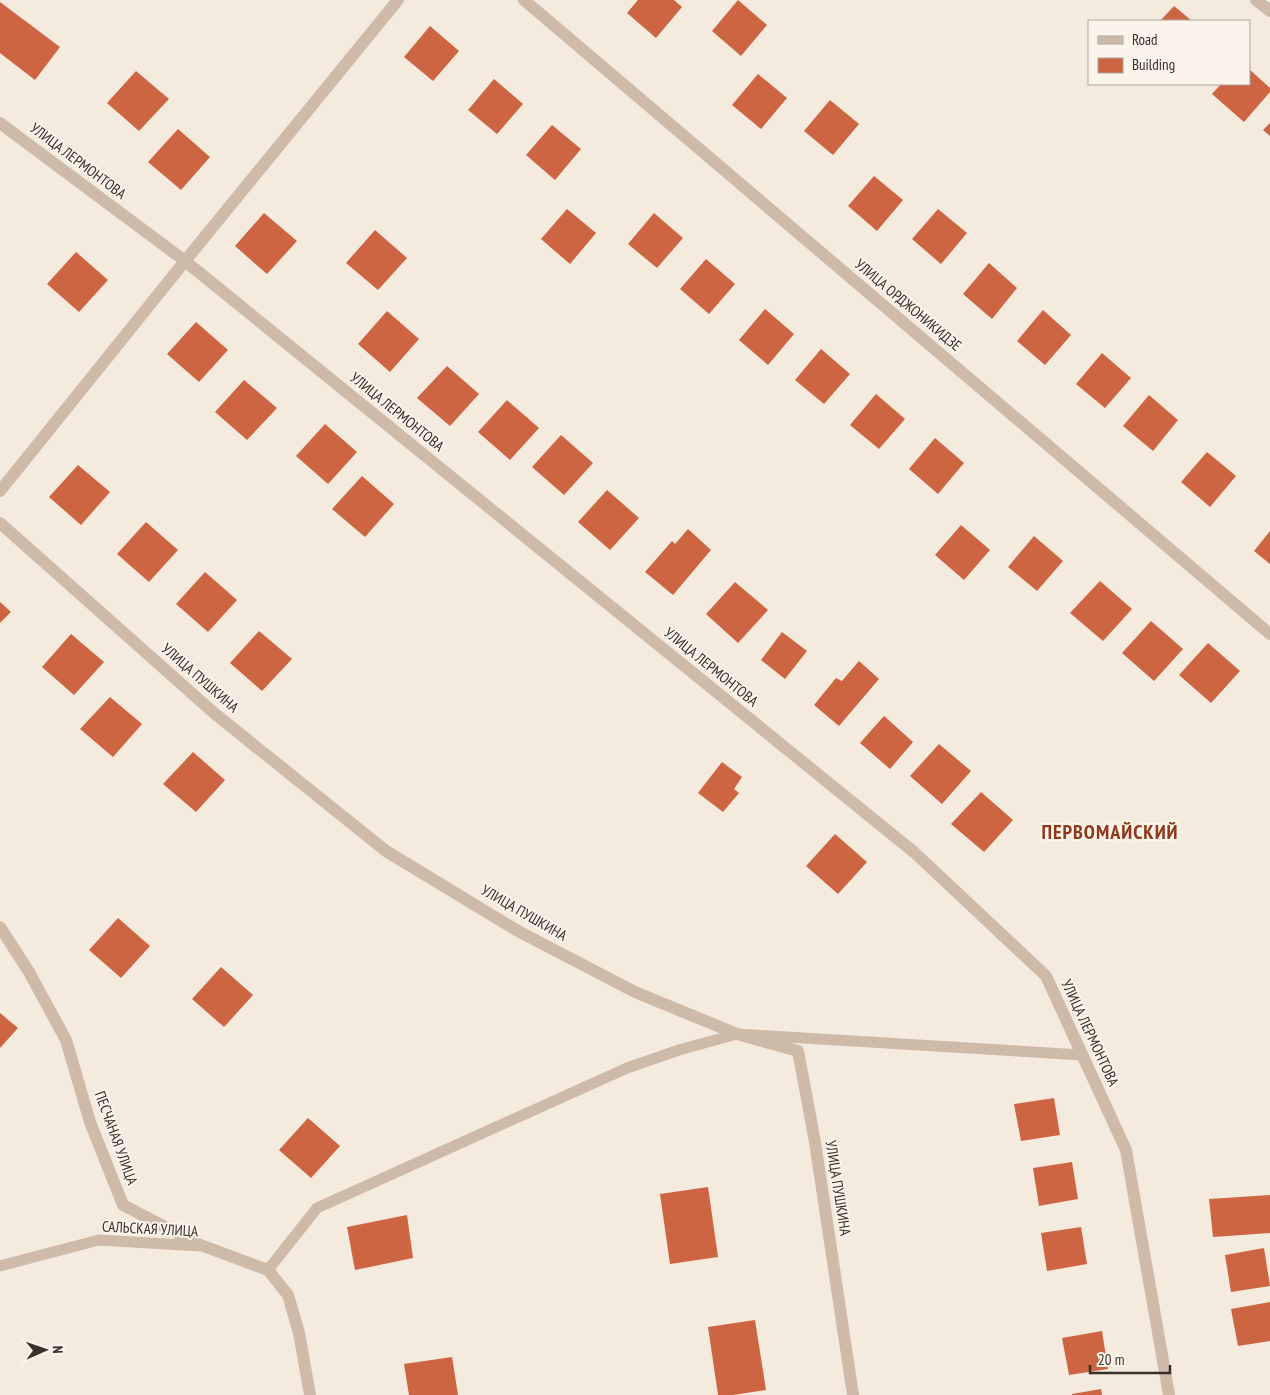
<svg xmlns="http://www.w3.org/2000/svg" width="1270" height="1395" font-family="'PT Sans Narrow',sans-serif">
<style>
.building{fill:#ce6542}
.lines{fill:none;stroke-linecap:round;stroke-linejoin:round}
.lane{stroke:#cebaa9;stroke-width:11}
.street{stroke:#cebaa9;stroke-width:12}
.labels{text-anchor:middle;stroke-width:4;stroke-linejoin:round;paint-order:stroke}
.street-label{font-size:15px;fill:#3a2f29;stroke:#fbf4eb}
.district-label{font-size:20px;font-weight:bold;letter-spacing:1px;fill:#8f391c;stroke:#fbf4eb}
</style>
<rect width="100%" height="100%" fill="#f4eade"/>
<g class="building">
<polygon points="638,0 674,0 682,7 656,38 627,13"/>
<polygon points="738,0 767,25 741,56 712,31"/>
<polygon points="0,2 60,47 35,80 0,53"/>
<polygon points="1174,6 1192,21 1160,21"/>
<polygon points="430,26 459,51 433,81 404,57"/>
<polygon points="1249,69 1270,88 1270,92 1244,122 1212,94 1221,84 1249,84"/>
<polygon points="136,71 169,99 139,131 107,103"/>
<polygon points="758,74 787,98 761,129 732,105"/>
<polygon points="494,79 523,104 497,134 468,110"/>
<polygon points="830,100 859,124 833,155 804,131"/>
<polygon points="1270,123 1270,136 1263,130"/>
<polygon points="552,125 581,149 555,180 526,155"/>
<polygon points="178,129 210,157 181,190 148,162"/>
<polygon points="874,176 903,200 877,231 848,206"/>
<polygon points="567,209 596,233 570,264 541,239"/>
<polygon points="938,209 967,233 941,264 912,239"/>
<polygon points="264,213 297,241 267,274 235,246"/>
<polygon points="654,213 683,238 657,268 628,244"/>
<polygon points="375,230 407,258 378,290 346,263"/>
<polygon points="76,252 108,280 79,312 47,284"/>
<polygon points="706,259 735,284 709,314 680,289"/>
<polygon points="989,263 1017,288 992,319 963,294"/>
<polygon points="765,309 794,334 768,365 739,340"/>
<polygon points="1043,310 1071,335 1045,365 1017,341"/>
<polygon points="387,311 419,339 390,372 358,344"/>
<polygon points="196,322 228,350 199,382 167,354"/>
<polygon points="821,349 850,374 824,404 795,380"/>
<polygon points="1102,353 1131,378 1105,408 1076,384"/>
<polygon points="447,366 479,394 450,426 417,398"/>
<polygon points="244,380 277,408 247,440 215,412"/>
<polygon points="876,394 905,419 879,449 850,425"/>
<polygon points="1149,395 1178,420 1153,451 1123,426"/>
<polygon points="507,400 539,428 510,460 478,432"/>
<polygon points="325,424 357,452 328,484 296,456"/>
<polygon points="561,435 593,463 564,495 532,467"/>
<polygon points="935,438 964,463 938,494 909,469"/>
<polygon points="1207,452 1236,476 1210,507 1181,482"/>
<polygon points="78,465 110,492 81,525 49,497"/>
<polygon points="362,476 394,504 365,537 332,509"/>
<polygon points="607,490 639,518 610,550 578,522"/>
<polygon points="146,522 178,550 149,582 117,554"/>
<polygon points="961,525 990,550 964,580 935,555"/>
<polygon points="688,529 711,550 673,595 645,572 672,541 675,544"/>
<polygon points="1270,531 1270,564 1254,551"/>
<polygon points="1034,536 1063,561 1037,591 1008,567"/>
<polygon points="205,572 237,600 208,632 176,604"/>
<polygon points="1100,581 1132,609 1103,641 1070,613"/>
<polygon points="735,582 768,610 738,643 706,614"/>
<polygon points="0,602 11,612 0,623"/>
<polygon points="1151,621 1183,649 1154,681 1122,653"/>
<polygon points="259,631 292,659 262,691 230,663"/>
<polygon points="782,632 807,651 785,679 761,660"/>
<polygon points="71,634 104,662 74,695 42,667"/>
<polygon points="1208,643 1240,671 1211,703 1179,675"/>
<polygon points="859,661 879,679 839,726 814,705 836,678 842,681"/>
<polygon points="110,697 142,724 113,757 80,729"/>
<polygon points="884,716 913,742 890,769 860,743"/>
<polygon points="939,744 971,771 942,804 910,776"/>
<polygon points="193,752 225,780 196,812 163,784"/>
<polygon points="722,762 742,777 734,789 739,793 723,812 698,793"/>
<polygon points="981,792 1013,820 984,852 951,824"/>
<polygon points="835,834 867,862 838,894 806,866"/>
<polygon points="118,918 150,946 121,978 89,950"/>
<polygon points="221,967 253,995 224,1027 192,999"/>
<polygon points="0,1013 18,1028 0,1048"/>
<polygon points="1054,1098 1060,1135 1021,1141 1014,1104"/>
<polygon points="308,1118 340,1146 311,1178 279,1150"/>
<polygon points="1072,1162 1078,1199 1039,1206 1033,1168"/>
<polygon points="708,1187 718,1257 670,1264 660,1194"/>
<polygon points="1270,1195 1270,1233 1213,1237 1209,1199"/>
<polygon points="407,1215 413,1258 355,1270 347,1227"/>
<polygon points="1081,1227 1087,1264 1047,1271 1041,1233"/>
<polygon points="1264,1248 1270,1286 1231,1292 1225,1255"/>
<polygon points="1270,1302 1270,1341 1238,1346 1231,1309"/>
<polygon points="755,1320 766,1390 733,1395 718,1395 708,1327"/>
<polygon points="1102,1331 1108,1369 1069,1375 1062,1338"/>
<polygon points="452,1357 458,1395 409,1395 404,1364"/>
<polygon points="1101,1389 1102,1395 1072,1395 1072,1394"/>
</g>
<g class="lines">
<g class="lane">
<polyline points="0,1266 99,1240 200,1246"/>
<polyline points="260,1267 268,1270 317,1208 627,1068 679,1050 737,1034 1082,1055"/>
</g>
<g class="street">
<polyline points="524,0 1270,634"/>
<polyline points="1256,0 1270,11"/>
<polyline points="0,123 185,261 915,853 1046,976 1126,1150 1169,1395"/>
<polyline points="0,491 185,261 398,0"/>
<polyline points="0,523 214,713 386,851 518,931 635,992 737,1034 798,1051 815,1142 853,1395"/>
<polyline points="0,927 29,972 66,1040 90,1122 123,1205 198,1244 268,1270 288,1295 299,1333 310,1395"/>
</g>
</g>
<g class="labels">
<g class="street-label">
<text transform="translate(78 161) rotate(37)" y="5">УЛИЦА ЛЕРМОНТОВА</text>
<text transform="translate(908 305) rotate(40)" y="5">УЛИЦА ОРДЖОНИКИДЗЕ</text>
<text transform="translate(397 412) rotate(39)" y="5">УЛИЦА ЛЕРМОНТОВА</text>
<text transform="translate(711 667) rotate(39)" y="5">УЛИЦА ЛЕРМОНТОВА</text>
<text transform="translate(200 678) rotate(41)" y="5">УЛИЦА ПУШКИНА</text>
<text transform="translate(524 913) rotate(30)" y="5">УЛИЦА ПУШКИНА</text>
<text transform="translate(1090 1033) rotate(65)" y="5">УЛИЦА ЛЕРМОНТОВА</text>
<text transform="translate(116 1138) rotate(70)" y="5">ПЕСЧАНАЯ УЛИЦА</text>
<text transform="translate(838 1188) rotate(81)" y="5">УЛИЦА ПУШКИНА</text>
<text transform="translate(150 1229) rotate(3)" y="5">САЛЬСКАЯ УЛИЦА</text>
</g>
<g class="district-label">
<text x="1110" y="839">ПЕРВОМАЙСКИЙ</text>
</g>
</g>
<rect x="1088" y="20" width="162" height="65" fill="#fbf4eb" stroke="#aea59d"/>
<rect x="1098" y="36" width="25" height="8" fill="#cebaa9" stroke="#aea59d"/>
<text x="1132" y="45" font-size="15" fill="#3a2f29">Road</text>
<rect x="1098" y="58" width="25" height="15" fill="#ce6542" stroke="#aea59d"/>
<text x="1132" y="70" font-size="15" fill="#3a2f29">Building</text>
<g transform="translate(45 1350) rotate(88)" stroke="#fbf4eb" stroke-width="4" paint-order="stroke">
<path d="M0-4L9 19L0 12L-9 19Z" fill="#3a2f29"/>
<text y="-8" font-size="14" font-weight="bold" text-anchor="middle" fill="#3a2f29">N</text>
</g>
<path d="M1090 1365v8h80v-8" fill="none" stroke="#3a2f29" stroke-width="2.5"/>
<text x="1098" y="1365" font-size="15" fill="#3a2f29" stroke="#fbf4eb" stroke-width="4" paint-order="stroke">20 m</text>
</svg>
